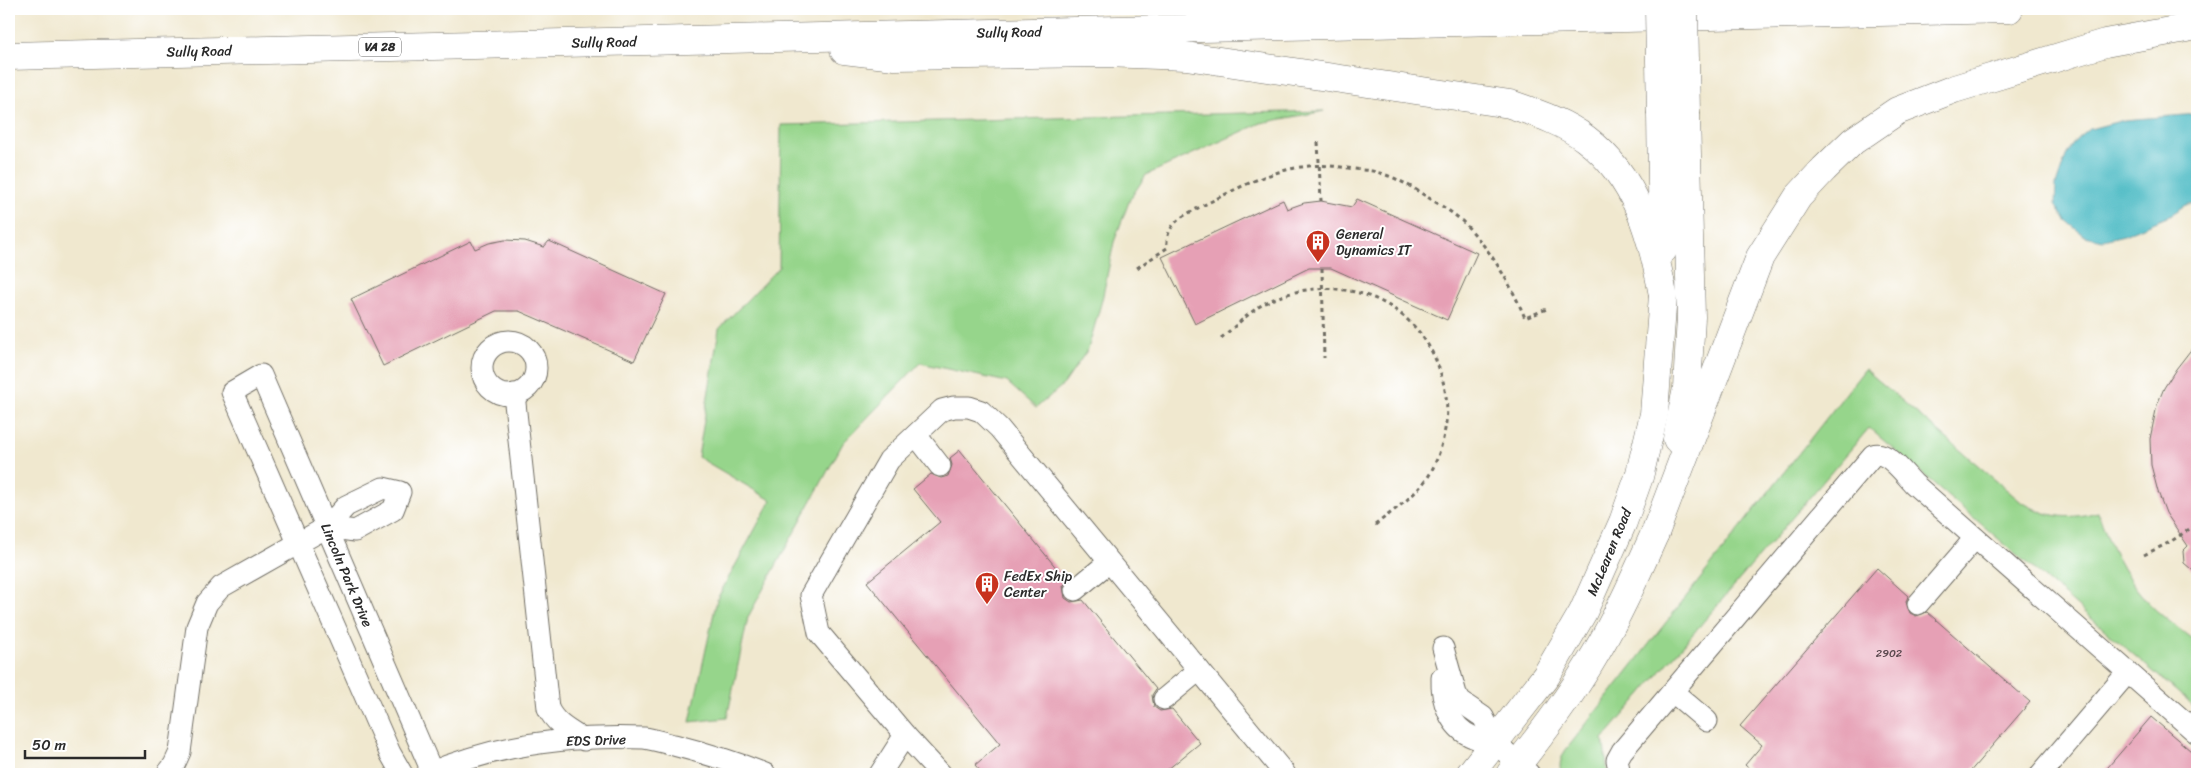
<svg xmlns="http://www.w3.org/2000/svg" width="2206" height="783" font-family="Sriracha,sans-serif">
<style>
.green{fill:#96d58b;stroke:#60805b}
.water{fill:#4dbbc5;stroke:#3c7378}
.building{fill:#e6a0b5}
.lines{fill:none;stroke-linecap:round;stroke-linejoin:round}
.minor-casing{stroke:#706d64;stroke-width:23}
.major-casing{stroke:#706d64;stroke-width:29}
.highway-casing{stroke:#706d64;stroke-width:29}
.path{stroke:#706d64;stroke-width:3;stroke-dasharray:4 4;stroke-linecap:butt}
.minor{stroke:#fff;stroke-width:21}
.major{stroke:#fff;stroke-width:28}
.highway{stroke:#fff;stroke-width:28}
.highway-bridge-casing{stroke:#706d64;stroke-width:29;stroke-linecap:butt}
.highway-bridge{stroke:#fff;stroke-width:28}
.labels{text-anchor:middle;stroke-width:4;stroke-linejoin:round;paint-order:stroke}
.number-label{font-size:11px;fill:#5a484e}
.shield{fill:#fff;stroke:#6b6b6b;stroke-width:1}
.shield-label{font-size:12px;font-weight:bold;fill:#2b2b2b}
.street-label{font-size:14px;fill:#2b2b2b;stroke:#fff}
.poi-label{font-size:14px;fill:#2b2b2b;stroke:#fff;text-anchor:start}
</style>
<rect width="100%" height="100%" fill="#fff"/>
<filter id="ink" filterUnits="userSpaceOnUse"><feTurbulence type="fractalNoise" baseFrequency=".02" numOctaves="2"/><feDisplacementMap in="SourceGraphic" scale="10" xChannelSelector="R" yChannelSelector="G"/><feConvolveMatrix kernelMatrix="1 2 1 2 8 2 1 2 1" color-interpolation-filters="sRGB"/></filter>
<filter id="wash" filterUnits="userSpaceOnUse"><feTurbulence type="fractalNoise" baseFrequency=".0096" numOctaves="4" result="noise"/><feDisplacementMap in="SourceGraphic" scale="20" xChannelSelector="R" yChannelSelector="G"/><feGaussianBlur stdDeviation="1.12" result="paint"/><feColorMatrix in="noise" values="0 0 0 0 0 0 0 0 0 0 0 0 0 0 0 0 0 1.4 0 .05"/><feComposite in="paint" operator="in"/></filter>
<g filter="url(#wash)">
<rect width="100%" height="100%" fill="#f0e8cf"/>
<g class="green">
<polygon points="1324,111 1261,123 1146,175 1130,199 1114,242 1102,300 1088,349 1064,384 1036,408 1007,382 920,363 843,443 748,617 727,718 690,722 717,599 771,500 698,457 719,329 779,267 781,125"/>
<path d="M1865 369 2020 501C2048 518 2067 520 2098 512 2108 542 2123 574 2144 598 2159 615 2180 629 2197 643V709L1869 428 1603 739 1608 774H1562C1558 765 1561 759 1565 751Z"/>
</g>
<polygon class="water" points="2197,114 2197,203 2188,204 2167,217 2124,235 2103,240 2085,236 2066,221 2055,204 2056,185 2066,156 2074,142 2090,129 2124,120"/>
<g id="blocks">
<g class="building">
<polygon points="1357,199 1477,253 1447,320 1331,268 1309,268 1195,324 1162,257 1283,200 1287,209 1304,203 1321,201 1352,207"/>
<polygon points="505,240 525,241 544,247 549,241 666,294 634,361 519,311 496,311 383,366 351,299 471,241 475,249 489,243"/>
<polygon points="2197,342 2197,574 2184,563 2183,551 2188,546 2166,513 2158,492 2151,465 2150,439 2157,405 2164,388 2176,369"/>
<polygon points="960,450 1067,581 1063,586 1065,598 1071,602 1083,600 1156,689 1152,695 1154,707 1160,711 1172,709 1200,743 1162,774 983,774 975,765 1000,744 867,582 940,522 913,489 931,474 941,478 948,476 952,465 950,458"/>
<polygon points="1877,568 1908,596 1906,602 1910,613 1916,616 1927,612 2030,702 1968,774 1755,774 1745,765 1762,745 1740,726"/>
<polygon points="2151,717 2197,756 2197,774 2102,774"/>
</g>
</g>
</g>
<g filter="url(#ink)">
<use href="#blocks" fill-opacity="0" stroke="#706d64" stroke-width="1"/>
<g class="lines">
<defs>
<g id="minor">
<circle cx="509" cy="368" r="27"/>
<path d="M514 394 548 708C555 724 570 731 584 740"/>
<polyline points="916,435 940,466"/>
<polyline points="1075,590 1109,562"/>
<polyline points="1918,604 1975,538"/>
<polyline points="1443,648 1456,694 1461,702 1483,717 1496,743 1529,774"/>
<path d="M1442 678C1441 700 1450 728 1473 737 1480 740 1488 741 1496 743"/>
<polyline points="1673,692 1707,721"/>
<polyline points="1164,699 1199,670"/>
<polyline points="905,735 819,633 811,595 889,460 942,410 954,407 969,407 981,411 999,428 1285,774"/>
<polyline points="167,774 174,765 180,752 197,627 207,603 221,587 327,527 346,506 383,488 400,492 393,510 355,531 327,527"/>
<polyline points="402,774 390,753 232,392 261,375 433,774"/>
<path d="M427 774C495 745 571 735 644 738 654 739 664 743 674 745 705 753 735 762 765 774"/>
<polyline points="880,774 905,735 941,774"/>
<path d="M1620 774 1617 760 1622 751 1873 455C1888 450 1904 474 1914 484L2197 733"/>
<polyline points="2041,774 2128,672"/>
</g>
<g id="major">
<polyline points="1470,774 1546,676 1583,612 1623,522 1639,477 1654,414 1663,295"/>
<path d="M1510 774C1541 735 1571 696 1596 653 1619 614 1637 573 1655 533"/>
</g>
<g id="highway">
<path d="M844 50 895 56 1105 53 1186 56 1510 104C1536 113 1564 122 1586 139 1637 178 1652 236 1663 295"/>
<polyline points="9,56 2009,9"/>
<polyline points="1661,114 1663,250"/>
<polyline points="1677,439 1687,388 1691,317 1686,114"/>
<polyline points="1655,533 1760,257 1798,197 1824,169 1853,141 1897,111 1954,89 2105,43 2197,26"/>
</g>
</defs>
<use href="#minor" class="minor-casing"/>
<use href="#major" class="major-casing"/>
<use href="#highway" class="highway-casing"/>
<g class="path">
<polyline points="1318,142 1321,201"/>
<path d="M1137 268 1167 248C1165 222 1185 215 1206 204 1236 189 1267 172 1301 167 1318 164 1336 166 1354 169 1361 170 1369 170 1376 172 1393 176 1409 185 1424 195 1437 203 1453 212 1464 223 1490 249 1511 284 1525 318L1547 309"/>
<polyline points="1322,268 1324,358"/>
<path d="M1221 338C1236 326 1252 309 1269 301 1337 270 1416 298 1440 371 1447 392 1449 412 1444 434 1441 449 1436 464 1428 477 1414 497 1394 510 1375 525"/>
<polyline points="2144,555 2170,542 2197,524"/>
</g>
<use href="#minor" class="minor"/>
<use href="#major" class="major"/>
<use href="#highway" class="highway"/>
<defs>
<g id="highway-bridge">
<polyline points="1659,9 1661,114"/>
<polyline points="1684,9 1686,114"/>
</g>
</defs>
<use href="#highway-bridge" class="highway-bridge-casing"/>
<use href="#highway-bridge" class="highway-bridge"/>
</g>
</g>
<defs>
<symbol id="building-pin" viewBox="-11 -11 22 30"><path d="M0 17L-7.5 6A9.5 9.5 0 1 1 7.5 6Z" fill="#c8321e" stroke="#fff"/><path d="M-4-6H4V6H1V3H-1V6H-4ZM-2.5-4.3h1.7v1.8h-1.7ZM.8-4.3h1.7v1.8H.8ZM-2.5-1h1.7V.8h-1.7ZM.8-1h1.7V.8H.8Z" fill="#fff"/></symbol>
</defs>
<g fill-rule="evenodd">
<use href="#building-pin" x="1304" y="228" width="28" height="38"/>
<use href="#building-pin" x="973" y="570" width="28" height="38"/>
</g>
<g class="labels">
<g class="number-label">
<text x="1889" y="657">2902</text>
</g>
<rect class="shield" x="359" y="37.5" width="42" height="19" rx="4"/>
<g class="shield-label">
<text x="380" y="51">VA 28</text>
</g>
<g class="street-label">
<text transform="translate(1009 32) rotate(-1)" y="5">Sully Road</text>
<text transform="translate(604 42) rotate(-1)" y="5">Sully Road</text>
<text transform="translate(199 51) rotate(-1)" y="5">Sully Road</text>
<text transform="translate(1609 552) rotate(-67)" y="5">McLearen Road</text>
<text transform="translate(347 575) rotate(67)" y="5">Lincoln Park Drive</text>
<text transform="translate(596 740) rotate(-2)" y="5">EDS Drive</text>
</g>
<g class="poi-label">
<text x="1336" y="239">General<tspan x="1336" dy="16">Dynamics IT</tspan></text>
<text x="1004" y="581">FedEx Ship<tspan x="1004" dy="16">Center</tspan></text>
</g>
</g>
<rect width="2206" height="783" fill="none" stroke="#fff" stroke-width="30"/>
<path d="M25 750v8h120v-8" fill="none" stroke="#2b2b2b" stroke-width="2.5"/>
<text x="32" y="750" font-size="15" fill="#2b2b2b" stroke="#ffffff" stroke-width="4" paint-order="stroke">50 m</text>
</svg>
